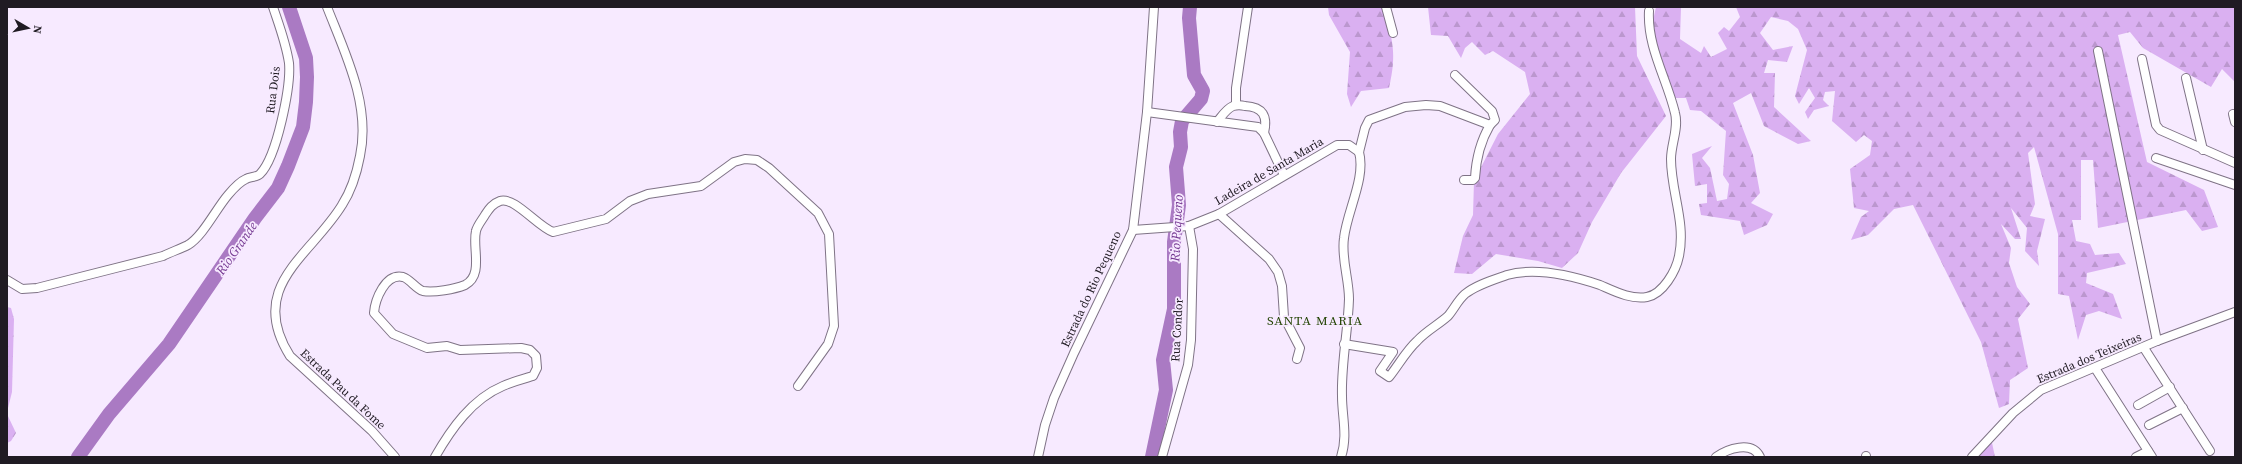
<svg xmlns="http://www.w3.org/2000/svg" width="2242" height="464" font-family="'Source Serif 4',serif">
<style>
.forest{fill:url(#forest-firs)}
.lines{fill:none;stroke-linecap:round;stroke-linejoin:round}
.river{stroke:#aa7ac3;stroke-width:14}
.minor-casing{stroke:#7f7386;stroke-width:10}
.minor{stroke:#fff;stroke-width:8}
.labels{text-anchor:middle;stroke-width:3.5;stroke-linejoin:round;paint-order:stroke}
.street-label{font-size:12px;fill:#201b23;stroke:#f7eaff}
.water-label{font-size:13px;font-style:italic;fill:#743891;stroke:#f7eaff}
.neighbourhood-label{font-size:13px;letter-spacing:1px;fill:#214200;stroke:#f7eaff}
</style>
<defs>
<pattern id="forest-firs" width="22" height="20" patternUnits="userSpaceOnUse"><rect width="22" height="20" fill="#dab0f1"/><path d="M5 1l3.5 6h-7zM16 11l3.5 6h-7z" fill="#bb97ce"/></pattern>
</defs>
<rect width="100%" height="100%" fill="#f7eaff"/>
<g class="forest">
<path d="M1328 7H1383C1393 40 1397 54 1389 88L1361 91 1351 107 1347 94 1350 52 1329 15Z"/>
<polygon points="1428,7 1635,7 1637,56 1666,116 1621,173 1592,222 1578,253 1562,268 1538,261 1496,254 1472,274 1454,273 1463,236 1473,215 1474,181 1498,134 1530,94 1525,72 1493,51 1485,55 1472,42 1465,48 1461,58 1448,36 1431,35"/>
<polygon points="1656,7 1681,7 1680,39 1701,53 1704,46 1711,57 1727,49 1718,33 1724,27 1729,31 1740,17 1736,7 2235,7 2235,82 2222,69 2211,87 2143,48 2130,32 2118,35 2147,162 2204,190 2218,227 2202,231 2186,210 2098,228 2093,160 2081,160 2081,220 2072,220 2076,241 2090,244 2095,255 2119,253 2126,264 2087,273 2086,283 2113,294 2122,319 2099,311 2086,315 2078,340 2069,296 2058,294 2058,234 2034,147 2028,153 2035,204 2030,216 2045,219 2037,251 2039,266 2025,251 2027,228 2011,208 2021,239 2015,239 2001,224 2011,248 2009,263 2017,287 2030,304 2018,319 2028,368 2010,380 2009,404 1999,408 1981,342 1913,205 1894,209 1868,235 1851,240 1861,217 1869,211 1854,208 1850,169 1870,155 1872,141 1864,135 1856,142 1832,121 1835,91 1825,92 1823,100 1829,106 1814,110 1808,119 1805,112 1815,98 1809,88 1799,104 1795,96 1807,50 1798,29 1788,21 1771,17 1760,33 1773,50 1793,46 1787,62 1768,60 1764,73 1775,73 1774,107 1811,141 1798,144 1764,126 1751,93 1733,103 1753,155 1760,193 1751,203 1773,214 1767,225 1744,235 1740,221 1701,215 1699,204 1707,203 1707,184 1695,186 1692,154 1712,146 1702,158 1710,168 1717,201 1727,199 1729,184 1723,175 1726,131 1701,111 1690,110 1686,98 1675,98 1650,34"/>
<polygon points="7,307 11,308 14,319 12,392 7,412"/>
<polygon points="7,414 16,433 11,441 7,443"/>
<polygon points="1991,438 1995,457 1976,457"/>
</g>
<g class="lines">
<g class="river">
<polyline points="78,457 109,414 169,344 255,218 278,188 288,166 303,127 306,102 307,77 306,58 289,7"/>
<polyline points="1152,457 1166,390 1163,360 1174,309 1174,242 1179,205 1176,167 1181,147 1180,132 1182,121 1201,99 1203,91 1194,75 1189,18 1190,7"/>
</g>
<defs>
<g id="minor">
<path d="M327 7C345 53 371 105 360 156 357 172 351 191 342 205 311 256 246 286 290 356L372 431 395 457"/>
<polyline points="1386,7 1393,33"/>
<polyline points="2098,51 2157,341"/>
<polyline points="2142,59 2156,125 2160,130 2235,163"/>
<polyline points="2186,78 2203,150"/>
<polyline points="1236,105 1236,88 1248,7"/>
<polyline points="1147,112 1258,127 1264,133 1284,175"/>
<polyline points="2233,114 2235,122"/>
<path d="M1217 122C1222 116 1226 109 1233 106 1237 105 1241 105 1245 106 1263 107 1268 116 1264 133"/>
<polyline points="1359,152 1365,128 1369,120 1405,107 1426,105 1440,106 1490,125 1495,120 1492,111 1455,75"/>
<polyline points="2156,158 2235,185"/>
<path d="M1464 180H1473L1475 178C1476 159 1480 142 1490 125"/>
<polyline points="1219,214 1269,259 1278,272 1282,286 1284,317 1300,348 1297,359"/>
<polyline points="1133,230 1189,226 1219,214 1337,145 1349,145 1359,152"/>
<path d="M7 280 22 289 37 288 163 256C171 252 180 249 188 245 203 236 216 209 228 195 233 189 239 182 246 179 250 177 257 177 260 174 277 157 291 86 289 63 286 43 279 25 273 7"/>
<path d="M1344 344 1393 352 1380 371 1389 377C1398 366 1406 351 1417 341 1426 331 1438 325 1448 316 1454 309 1458 300 1465 294 1476 285 1493 280 1507 275 1535 267 1573 276 1600 285 1614 291 1631 300 1647 297 1663 294 1676 271 1679 256 1686 222 1671 192 1671 159 1671 144 1679 128 1675 113 1667 79 1647 47 1649 11"/>
<polyline points="2144,348 2210,451"/>
<polyline points="2095,368 2152,457"/>
<polyline points="2138,405 2170,387"/>
<polyline points="2149,425 2183,408"/>
<polyline points="1866,456 1866,457"/>
<path d="M435 457C451 429 472 399 503 386 512 382 523 379 533 376L537 368 536 356 530 350 521 348 460 350 447 346 427 348 393 334 374 313C375 300 385 273 403 277 410 279 416 289 423 291 434 293 455 289 465 285 484 275 472 248 476 231 477 226 482 220 485 215 489 209 492 204 500 201 514 196 538 227 553 232L606 219 630 201 648 194 701 186 734 162 745 159 757 160 769 168 818 213 829 234 834 326 828 344 798 386"/>
<polyline points="1038,457 1045,425 1054,398 1074,353 1133,230 1147,112 1154,7"/>
<polyline points="1162,457 1188,365 1191,340 1193,249 1189,226"/>
<path d="M1341 457C1348 436 1342 417 1342 396 1341 364 1348 332 1349 299 1349 279 1341 258 1344 238 1347 211 1366 178 1359 152"/>
<path d="M1716 457C1727 449 1752 440 1760 457"/>
<polyline points="1972,457 2013,413 2041,390 2157,341 2235,312"/>
<polyline points="2136,457 2148,451"/>
</g>
</defs>
<use href="#minor" class="minor-casing"/>
<use href="#minor" class="minor"/>
</g>
<g class="labels">
<g class="street-label">
<text transform="translate(273 90) rotate(-83)" y="4">Rua Dois</text>
<text transform="translate(1269 171) rotate(-30)" y="4">Ladeira de Santa Maria</text>
<text transform="translate(1091 289) rotate(-65)" y="4">Estrada do Rio Pequeno</text>
<text transform="translate(1177 330) rotate(-87)" y="4">Rua Condor</text>
<text transform="translate(2089 358) rotate(-23)" y="4">Estrada dos Teixeiras</text>
<text transform="translate(343 389) rotate(43)" y="4">Estrada Pau da Fome</text>
</g>
<g class="water-label">
<text transform="translate(1176 228) rotate(-87)" y="5">Rio Pequeno</text>
<text transform="translate(236 248) rotate(-55)" y="5">Rio Grande</text>
</g>
<g class="neighbourhood-label">
<text x="1315" y="325">SANTA MARIA</text>
</g>
</g>
<rect width="2242" height="464" fill="none" stroke="#201b23" stroke-width="16"/>
<g transform="translate(28 28) rotate(99)" stroke="#f7eaff" stroke-width="3" paint-order="stroke">
<path d="M0-3L7 15L0 10L-7 15Z" fill="#201b23"/>
<text y="-6" font-size="11" font-weight="bold" text-anchor="middle" fill="#201b23">N</text>
</g>
</svg>
